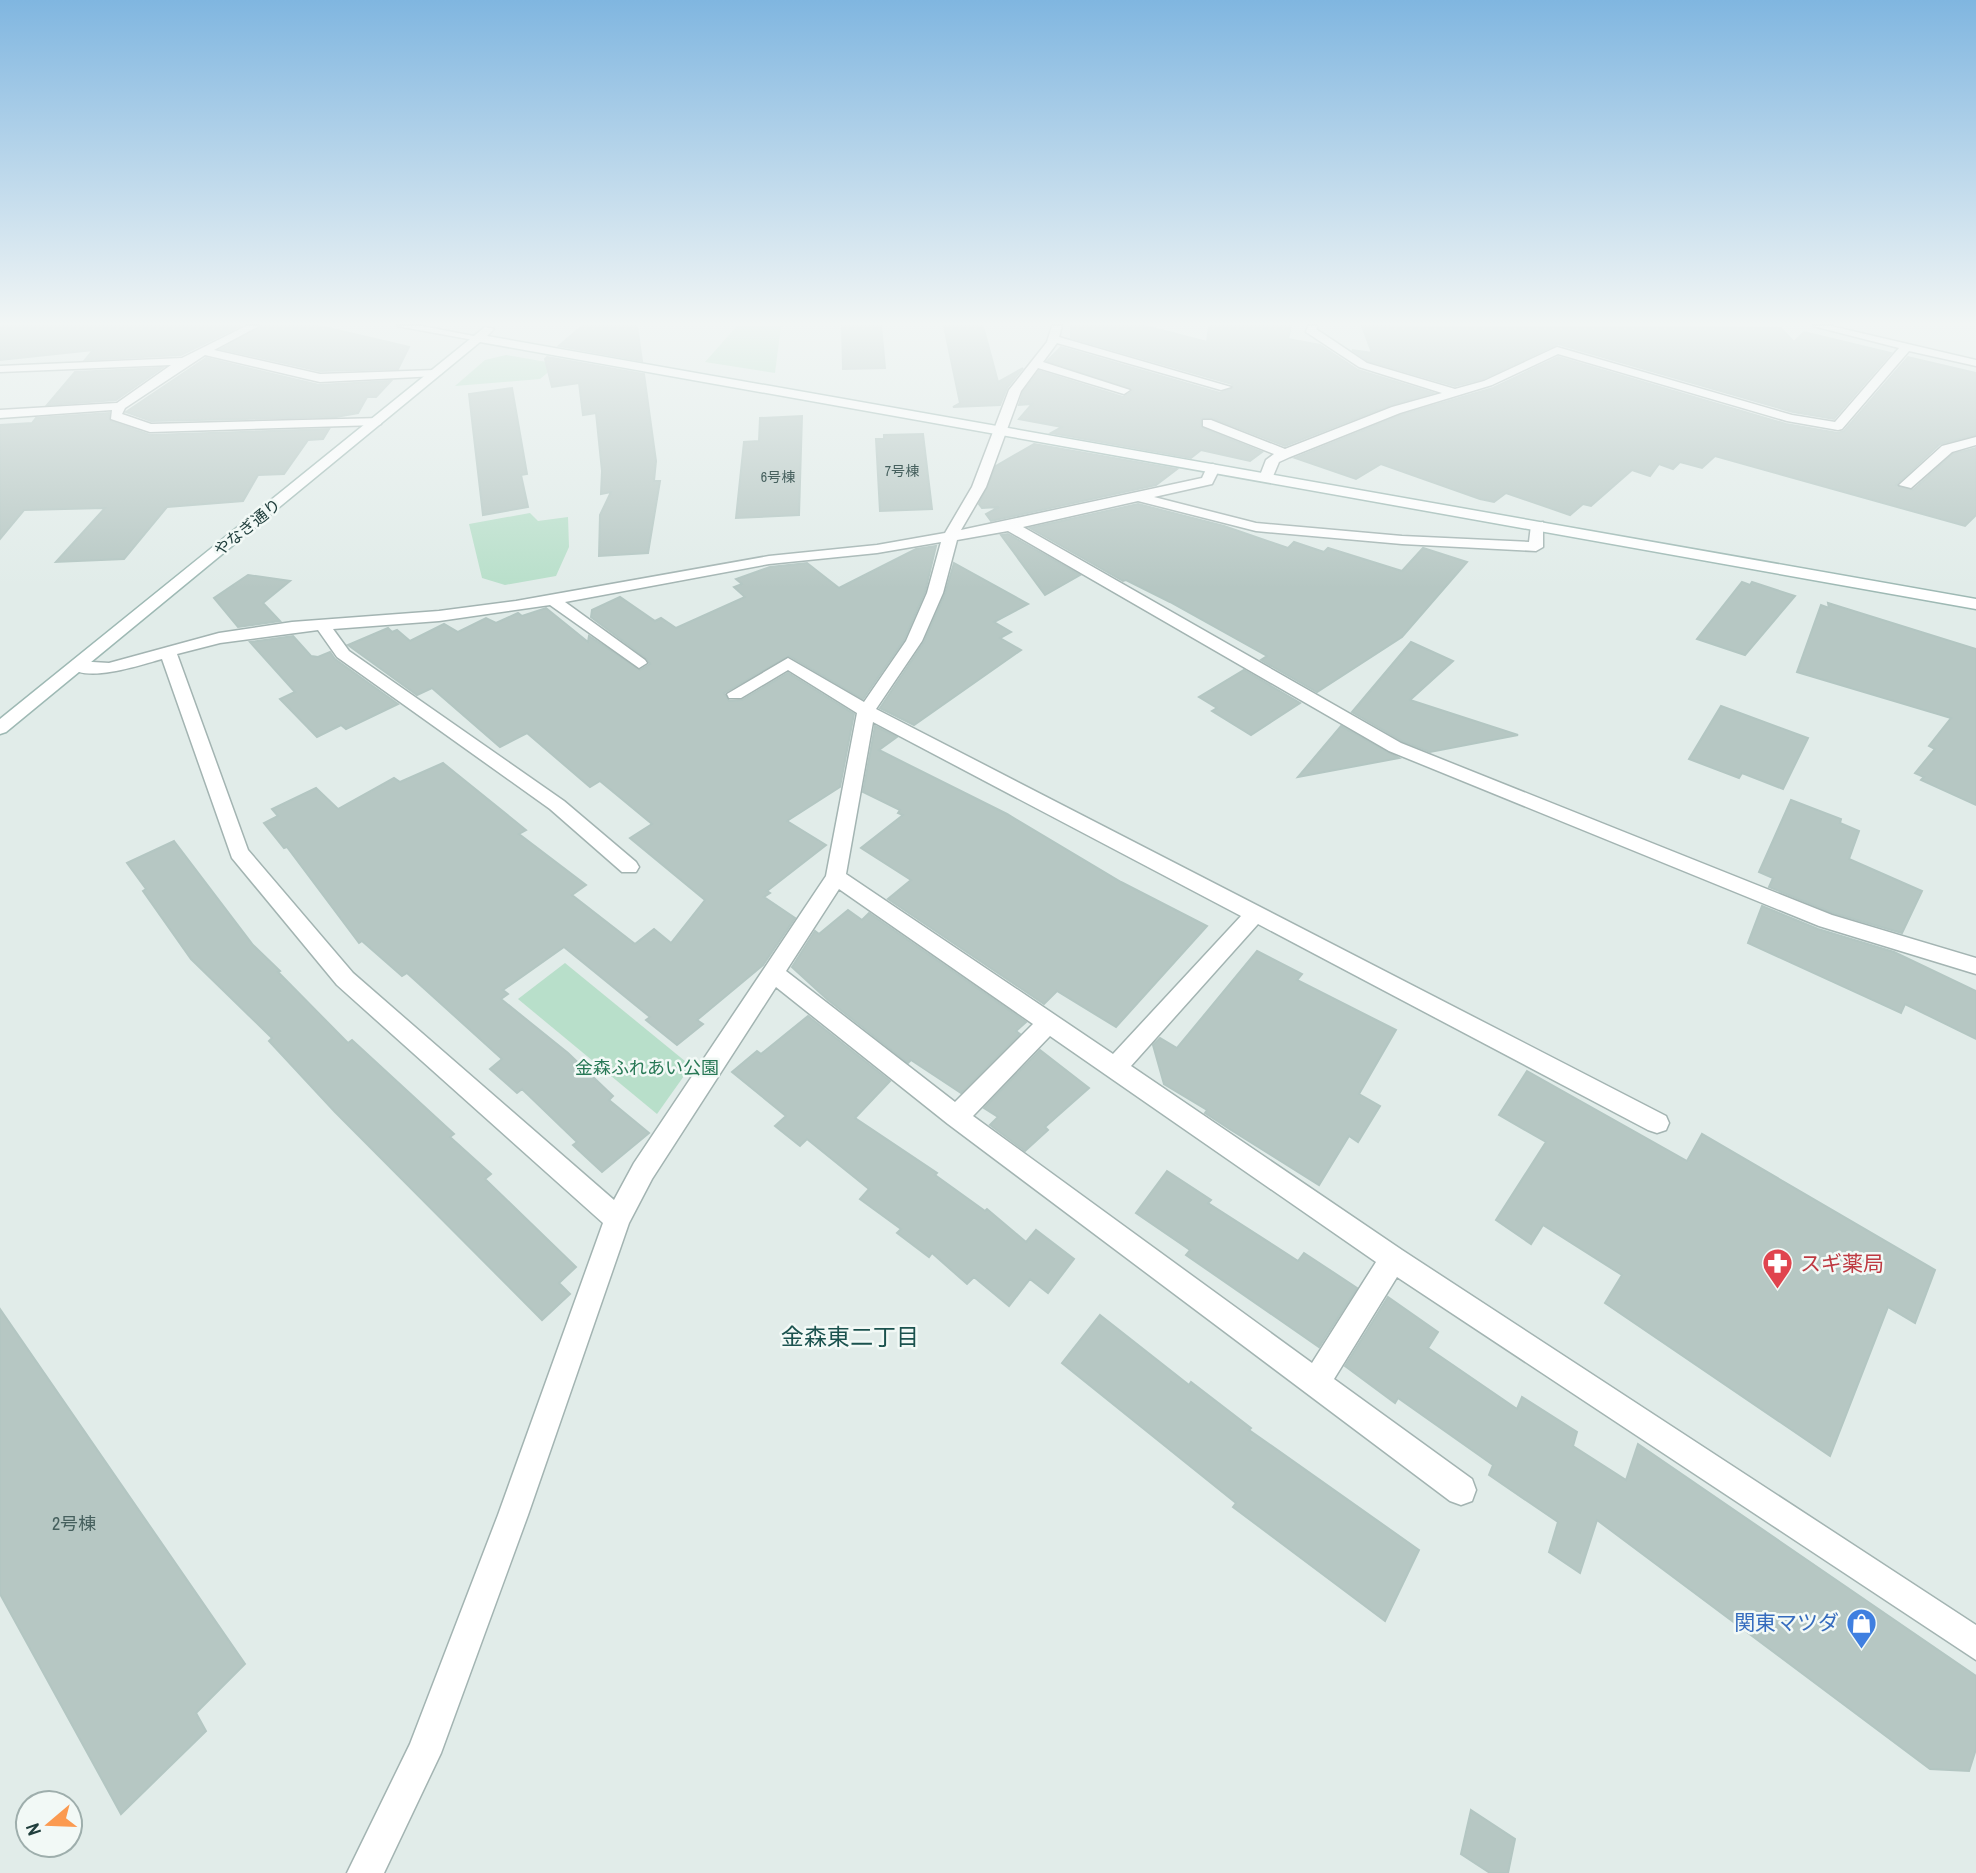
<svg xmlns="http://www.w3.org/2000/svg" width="1976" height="1873" font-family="'Archivo Narrow','Noto Sans JP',sans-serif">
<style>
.green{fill:#b8dfca}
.building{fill:#b6c7c3;stroke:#b3c6c2;stroke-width:2}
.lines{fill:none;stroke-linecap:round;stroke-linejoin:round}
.street-casing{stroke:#a3b4b2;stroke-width:3}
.secondary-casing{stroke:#9eb9b4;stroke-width:3}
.street{fill:#fff;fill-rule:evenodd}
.secondary{fill:#fff;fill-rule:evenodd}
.labels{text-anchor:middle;stroke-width:5;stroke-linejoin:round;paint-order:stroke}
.number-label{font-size:14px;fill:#46605e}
.far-street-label{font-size:16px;fill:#203e3c;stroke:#f2f9f6}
.park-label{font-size:18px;fill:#277855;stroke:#f2f9f6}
.near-number-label{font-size:18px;fill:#46605e}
.near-health-label{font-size:21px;fill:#be3a42;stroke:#f2f9f6;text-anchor:start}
.near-shop-label{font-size:21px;fill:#366cbe;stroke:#f2f9f6;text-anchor:end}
.near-neighbourhood-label{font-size:23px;fill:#1b524e;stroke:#f2f9f6}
</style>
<rect width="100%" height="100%" fill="#e1ece9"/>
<g class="green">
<polygon points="737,326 781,326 775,373 705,362"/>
<polygon points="506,355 558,364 540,379 455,386 485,360"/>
<polygon points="530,513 538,521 568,517 569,547 556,576 505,585 482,578 469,524"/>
<polygon points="565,963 691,1066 657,1114 518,999"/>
</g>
<g class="building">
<polygon points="0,326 240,326 181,355 85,360 93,350 0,360"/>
<polygon points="261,326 320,326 409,347 398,369 320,371 221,349"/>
<polygon points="582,326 637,326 642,361 559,346"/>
<polygon points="842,326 881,326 885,368 843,369"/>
<polygon points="944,326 983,326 998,382 1023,368 1007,388 1000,405 953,407 960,403"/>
<polygon points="1071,326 1146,326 1207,342 1209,326 1291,326 1288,339 1320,345 1358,370 1433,393 1391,405 1285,446 1212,418 1201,418 1202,428 1262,452 1250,461 1201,450 1191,458 1051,433 1062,427 1019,419 1032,404 1019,405 1023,392 1039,371 1123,397 1133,391 1047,361 1061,347 1220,393 1233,388 1232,384 1071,338"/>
<polygon points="1362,326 1781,328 1794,342 1804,332 1891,353 1834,419 1793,412 1558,344 1483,379 1455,386 1368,361 1352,350 1372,353"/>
<polygon points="547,357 644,374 656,461 654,481 660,481 648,553 599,556 600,515 611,492 601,494 602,471 596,413 583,415 579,383 552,387 545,359"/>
<polygon points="1558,357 1786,424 1838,433 1844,431 1908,357 1976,373 1976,435 1940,444 1896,485 1913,490 1953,454 1976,448 1976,515 1965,526 1715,456 1702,468 1680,462 1673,469 1659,464 1650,476 1632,470 1591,506 1583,504 1570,515 1506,493 1494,502 1480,499 1381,464 1356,479 1295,458 1401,415 1493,388"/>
<polygon points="206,358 319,385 391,381 376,397 367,397 358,413 336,417 151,421 126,412"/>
<polygon points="162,368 116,400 47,405 75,372"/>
<polygon points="512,388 527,474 521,475 528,507 483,515 469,394"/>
<polygon points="109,413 110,421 150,435 329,429 323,439 308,440 284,474 258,475 243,501 167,507 124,559 56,562 105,508 24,510 0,539 0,425 32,423 36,418"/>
<polygon points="802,416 799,515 736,518 744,442 759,441 760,418"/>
<polygon points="923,434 932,509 880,511 876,439 884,439 884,435"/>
<polygon points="1034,444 1177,469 1156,485 991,521 986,514 999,507 982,508 979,504 996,466"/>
<polygon points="1138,504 1224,526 1288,548 1294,542 1324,552 1328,548 1402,571 1423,548 1467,562 1402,637 1317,692 1261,660 1267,656 1170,602 1126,580 1123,581 1030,528"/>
<polygon points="1008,534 1080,575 1045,595 1001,535"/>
<polygon points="936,546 925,592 904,640 863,699 789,656 724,693 729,701 742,700 788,673 854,714 840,787 787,821 826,845 767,891 770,893 764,897 795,918 763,965 697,1020 703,1024 677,1045 646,1020 650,1017 564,947 503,990 508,994 501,999 568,1053 613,1096 609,1100 649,1133 602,1172 573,1145 577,1142 522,1089 517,1093 490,1069 502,1059 407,973 402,976 362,941 359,943 287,847 284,848 264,823 278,816 272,809 316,788 338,809 394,778 400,782 443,763 526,830 519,834 586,885 572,895 635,944 654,929 671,943 705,900 630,838 652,824 600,781 590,787 527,733 500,747 432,688 417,695 348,645 388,628 392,632 397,630 410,641 444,624 458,632 486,618 496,623 518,613 522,616 546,608 588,642 589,636 640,670 650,664 647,659 591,617 592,610 620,597 655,621 661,618 676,628 745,597 734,587 742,584 736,579 770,567 807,563 839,588 916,549"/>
<polygon points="954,563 1028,604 994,622 1011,632 1000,638 1021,650 914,725 880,708 924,642 945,594"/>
<polygon points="248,575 290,581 263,603 280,621 238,627 214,598"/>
<polygon points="1742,582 1750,585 1752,582 1795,596 1745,655 1697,639"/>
<polygon points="1828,603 1976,649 1976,805 1921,780 1924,777 1915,773 1935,749 1929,746 1951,718 1797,672 1821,605 1829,608"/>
<polygon points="293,636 311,656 318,657 330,652 335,659 398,704 346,729 341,725 317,737 280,699 295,692 250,642"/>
<polygon points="1411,642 1453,661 1410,700 1518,735 1430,752 1402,741 1352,712"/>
<polygon points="1244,670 1300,703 1251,735 1212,711 1217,708 1199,697"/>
<polygon points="1721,706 1808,738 1783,789 1742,773 1739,778 1689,759"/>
<polygon points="875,726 897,737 879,750 1007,814 1121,882 1207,926 1116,1027 1057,991 1044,1004 888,899 911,880 861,848 903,815 898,813 900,810 863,792"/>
<polygon points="1341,726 1399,758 1298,777"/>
<polygon points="1791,800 1841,819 1840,823 1859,831 1849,859 1922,891 1902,933 1833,913 1769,887 1773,878 1759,872"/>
<polygon points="174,841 253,945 280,971 278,972 348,1043 352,1040 454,1134 450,1137 491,1174 485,1179 576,1267 559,1283 570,1294 542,1320 335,1112 269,1041 272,1038 191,959 143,891 146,889 127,863"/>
<polygon points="1762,906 1818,929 1894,952 1976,991 1976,1039 1905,1004 1901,1013 1748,943"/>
<polygon points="848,910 862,920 869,913 1026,1022 1016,1031 1020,1034 961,1093 911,1060 908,1063 828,1000 792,967 815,931 819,934"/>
<polygon points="1257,951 1302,974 1297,980 1396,1030 1359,1094 1380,1106 1358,1142 1349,1136 1319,1185 1231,1130 1205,1113 1207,1110 1164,1084 1153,1045 1160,1038 1177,1048"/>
<polygon points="808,1016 890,1081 855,1118 937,1173 935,1175 985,1211 987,1209 1026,1242 1036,1230 1074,1259 1048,1293 1030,1279 1009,1306 974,1277 967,1284 932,1253 929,1257 897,1233 901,1229 860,1199 869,1189 807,1139 800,1146 775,1126 786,1116 732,1072 757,1051 761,1054"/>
<polygon points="1040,1050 1089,1088 1045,1127 1048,1130 1025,1151 990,1125 998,1117 984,1108"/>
<polygon points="1527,1071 1687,1161 1702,1134 1935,1270 1915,1323 1888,1307 1830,1456 1605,1303 1622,1275 1543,1225 1531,1244 1496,1220 1546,1142 1499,1115"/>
<polygon points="1167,1171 1211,1200 1208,1203 1298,1261 1304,1253 1357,1288 1319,1347 1186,1255 1190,1250 1136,1213"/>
<polygon points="1388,1297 1438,1332 1428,1348 1517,1409 1522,1397 1577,1432 1573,1446 1626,1480 1638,1444 1976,1676 1976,1749 1969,1771 1930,1769 1597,1520 1580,1573 1549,1552 1558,1522 1489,1475 1493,1465 1398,1398 1395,1403 1345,1366"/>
<polygon points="0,1309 245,1664 196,1713 206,1731 121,1814 0,1594"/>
<polygon points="1100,1315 1189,1385 1191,1382 1251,1428 1249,1430 1419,1550 1385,1621 1233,1507 1236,1503 1062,1363"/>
<polygon points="1471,1810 1515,1839 1508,1873 1490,1873 1461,1854"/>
</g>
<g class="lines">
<defs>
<g id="street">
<polygon points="246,326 259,326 214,350 320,374 436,370 442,373 436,376 320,382 205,355 125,408 122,414 151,424 381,418 381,424 377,425 150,432 111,419 112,410 0,418 0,410 117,403 171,365 0,372 0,366 182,358"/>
<polygon points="397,326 422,326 484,338 479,341"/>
<path d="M1052 326H1062L1059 337 1231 387 1221 390 1057 343 1043 362 1130 390 1124 394 1038 368 1021 391 986 487 961 530 1202 478 1208 465 1213 464 1220 468 1212 484 1154 497 1256 523 1402 536 1529 542 1531 525 1543 522V547L1536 551 1402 544 1256 531 1138 501 1023 527 1401 743 1832 915 1976 958V974L1819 926 1389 751 1008 531 957 540 943 593 922 641 876 709 1666 1116 1669 1123 1666 1130 1657 1133 1648 1130 1258 924 1131 1066 1402 1250 1976 1625V1660L1397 1277 1334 1379 1472 1479 1476 1490 1472 1501 1461 1505 1450 1501 948 1124 776 987 652 1179 629 1223 528 1515 441 1753 384 1873H347L410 1744 498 1515 603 1223 337 985 232 858 162 659C140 665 86 684 68 666L76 661 109 663 219 633 292 622 439 611 516 601 769 556 877 545 945 533 972 487 1009 390 1047 342ZM941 542 927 593 906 641 864 702 788 658 727 694 729 698H741L788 670 857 713 826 876 634 1163 614 1200 353 973 248 850 177 654 220 643 318 630 337 657 550 809 622 872H636L639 867 636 862 564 801 349 651 333 629 439 621 550 605 639 668 647 663 645 660 565 602 769 564 877 553ZM873 722 1241 916 1113 1054 846 874ZM839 889 1033 1024 955 1102 786 971ZM1050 1036 1376 1262 1312 1363 973 1116Z"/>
<polygon points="1308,326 1318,326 1316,329 1367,363 1455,389 1484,381 1557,347 1792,415 1835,422 1899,348 1813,326 1831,326 1976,360 1976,366 1909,351 1842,429 1838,430 1787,421 1558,354 1492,385 1400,413 1290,457 1279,462 1271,481 1261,481 1259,478 1266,460 1274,454 1203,426 1203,420 1211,420 1285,449 1392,407 1442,393 1359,367 1306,332"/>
<polygon points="1976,437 1976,445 1952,452 1911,488 1899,485 1942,446"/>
</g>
<polygon id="secondary" points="485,327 494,329 487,336 1976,599 1976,609 480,342 6,732 0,734 0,719"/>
</defs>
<use href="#street" class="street-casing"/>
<use href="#secondary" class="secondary-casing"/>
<use href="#street" class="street"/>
<use href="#secondary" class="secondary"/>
</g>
<linearGradient id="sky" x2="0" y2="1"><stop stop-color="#80b6e0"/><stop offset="0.55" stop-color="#f2f6f5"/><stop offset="1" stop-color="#f2f6f5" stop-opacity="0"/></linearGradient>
<rect width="1976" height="588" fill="url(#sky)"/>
<defs>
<symbol id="pharmacy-pin" viewBox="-11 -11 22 30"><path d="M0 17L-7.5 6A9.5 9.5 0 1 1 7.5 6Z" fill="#e0444e" stroke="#f2f9f6"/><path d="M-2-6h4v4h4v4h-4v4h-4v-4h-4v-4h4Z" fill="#fff"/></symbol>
<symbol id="shop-pin" viewBox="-11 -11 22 30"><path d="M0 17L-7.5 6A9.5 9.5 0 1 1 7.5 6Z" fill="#3f7fe0" stroke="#f2f9f6"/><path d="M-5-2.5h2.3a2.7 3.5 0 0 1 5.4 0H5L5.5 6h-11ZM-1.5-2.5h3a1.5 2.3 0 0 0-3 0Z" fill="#fff"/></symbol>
</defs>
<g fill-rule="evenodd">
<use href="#pharmacy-pin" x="1760" y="1246" width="35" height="47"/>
<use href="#shop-pin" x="1844" y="1606" width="35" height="47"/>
</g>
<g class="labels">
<g class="number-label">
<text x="902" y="476">7号棟</text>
<text x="778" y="482">6号棟</text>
</g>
<g class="far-street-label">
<text transform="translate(247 527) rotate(-39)" y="6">やなぎ通り</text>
</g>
<g class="park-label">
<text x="647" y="1074">金森ふれあい公園</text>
</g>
<g class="near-number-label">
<text x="74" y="1530">2号棟</text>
</g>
<g class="near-health-label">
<text x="1800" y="1271">スギ薬局</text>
</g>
<g class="near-shop-label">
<text x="1839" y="1630">関東マツダ</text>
</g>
<g class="near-neighbourhood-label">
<text x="850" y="1345">金森東二丁目</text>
</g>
</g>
<g transform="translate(49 1824) rotate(251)"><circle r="33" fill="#f2f9f6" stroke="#9eaeac" stroke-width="2"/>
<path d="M0-5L12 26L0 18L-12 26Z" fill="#fb9a50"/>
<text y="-10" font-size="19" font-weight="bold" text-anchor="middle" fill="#203e3c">N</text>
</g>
</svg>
